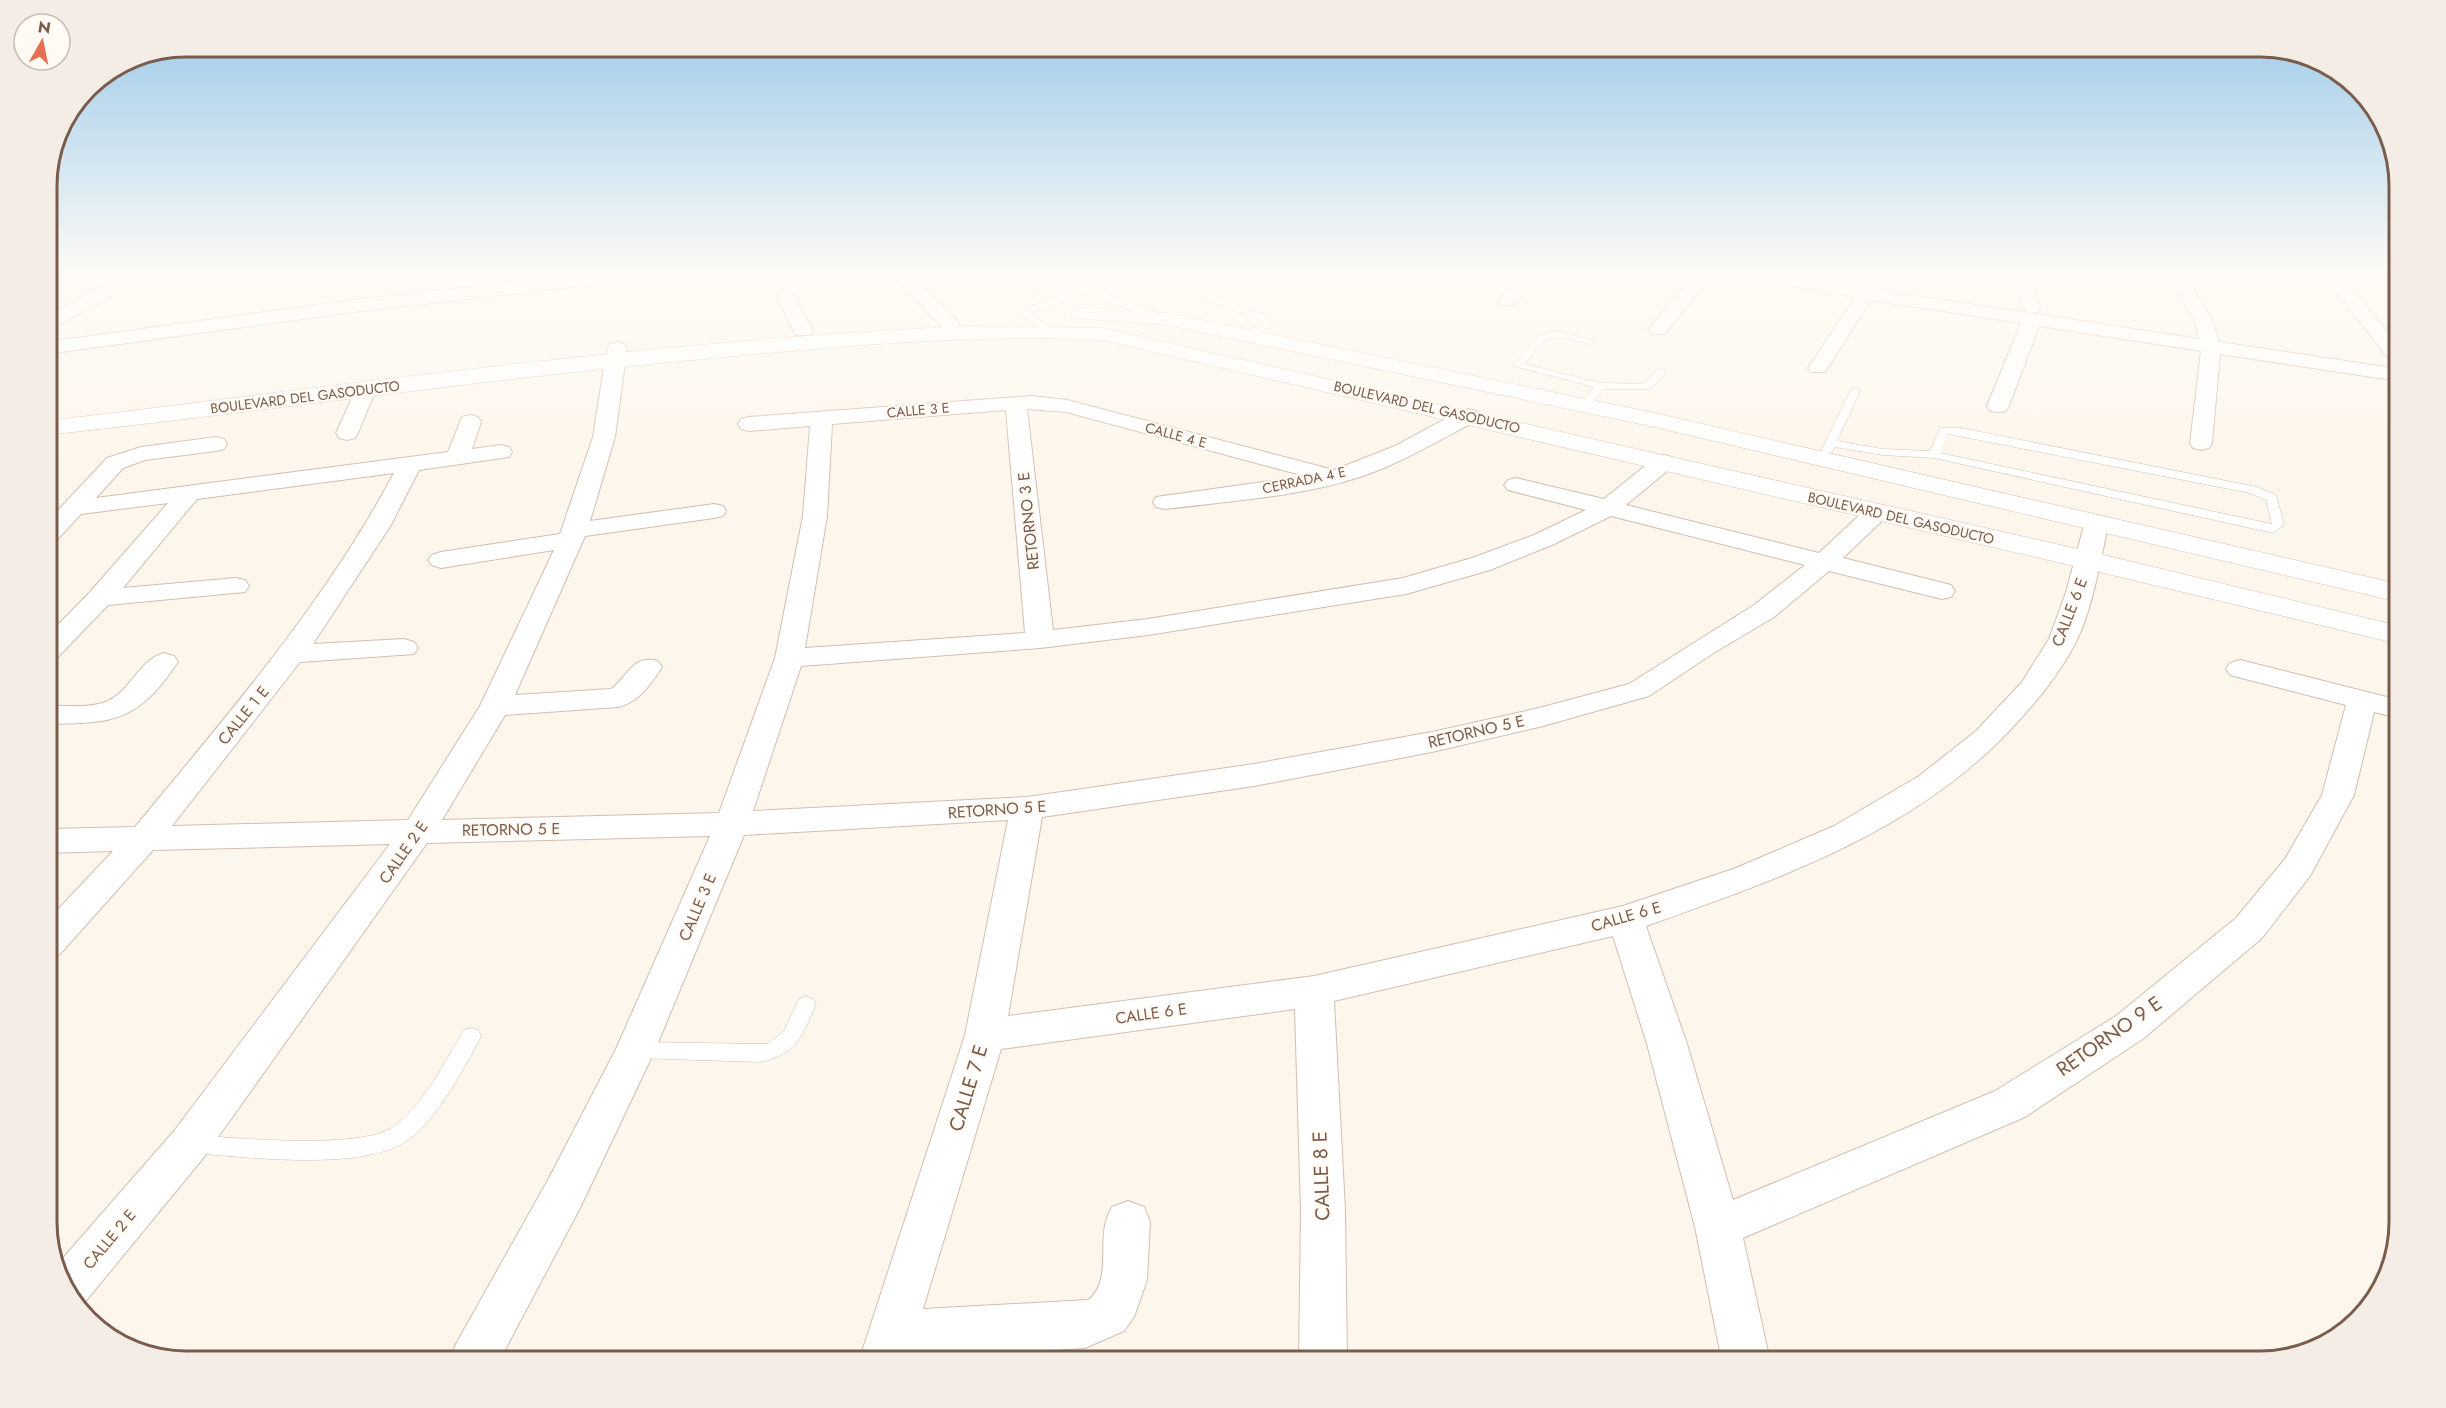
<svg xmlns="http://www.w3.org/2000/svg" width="2446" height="1408" font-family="Jost,sans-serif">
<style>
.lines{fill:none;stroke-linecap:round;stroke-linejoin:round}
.lane-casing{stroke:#d1beb0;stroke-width:1}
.street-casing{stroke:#d1beb0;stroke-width:2}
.secondary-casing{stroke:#d6c0b0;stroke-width:1}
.lane{fill:#fff;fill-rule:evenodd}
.street{fill:#fff;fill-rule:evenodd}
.secondary{fill:#fff;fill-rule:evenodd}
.labels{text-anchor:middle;stroke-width:4.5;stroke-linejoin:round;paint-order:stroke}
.far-street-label{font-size:14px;fill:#7a5c4d;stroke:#fffaf3}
.street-label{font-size:16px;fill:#7a5c4d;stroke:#fffaf3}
.near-street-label{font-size:20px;fill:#7a5c4d;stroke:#fffaf3}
.rim{fill:none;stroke:#7a5c4d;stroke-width:3}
</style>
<rect width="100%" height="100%" fill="#fdf6ec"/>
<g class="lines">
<defs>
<g id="lane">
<polygon points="905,276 935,276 931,279 902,281 901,279"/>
<polygon points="971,276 986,276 1043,291 1038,294"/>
<polygon points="1115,276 1127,276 1102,287 1113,298 1165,315 1165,319 1159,319 1107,302 1095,289 1033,312 1031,315 1053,328 1053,332 1047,332 1021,316 1027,308"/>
<polygon points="1206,296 1212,296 1267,316 1271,324 1255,337 1249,337 1249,333 1261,323 1260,320 1206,300"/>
<polygon points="1559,331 1596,341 1591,344 1559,337 1546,339 1524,364 1601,383 1644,384 1658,369 1667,371 1651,389 1604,389 1589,407 1581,407 1580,405 1594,387 1513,366 1540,334"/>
<path d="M1855 388 1860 391 1837 441 1883 449 1930 451 1940 428H1961L2257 487 2276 495 2284 525 2273 533 1934 458 1883 455 1835 447 1831 453H1823L1821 451 1850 391ZM1948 434 2250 493 2266 500 2272 524 1940 453Z"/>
<path d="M806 996 813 999 816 1004C802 1036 798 1053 761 1062L635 1058 628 1056 625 1050 628 1044 635 1042 767 1044 784 1031 799 999Z"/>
<path d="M471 1028 478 1030 481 1036C465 1068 437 1119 408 1140 364 1172 246 1157 192 1153L184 1151 181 1144 184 1137 192 1135C235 1138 361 1150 393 1127 425 1104 444 1062 464 1030Z"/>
</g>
<g id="street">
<polygon points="120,276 142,276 139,280 54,328 47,330 47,316"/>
<polygon points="574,276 631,276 628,280 622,281 353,312 47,354 47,342 353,300"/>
<polygon points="893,276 912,276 955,318 964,333 961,337 947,337 940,325"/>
<polygon points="1524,276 1543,276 1513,305 1501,305 1498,301 1501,297"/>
<polygon points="1693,276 1711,276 1665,334 1651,334 1648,330 1651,326"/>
<polygon points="1755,276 1794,276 1857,287 1858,276 1876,276 1875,290 2029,313 2022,308 2013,276 2031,276 2040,308 2038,312 2031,313 2199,339 2194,320 2168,276 2186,276 2212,320 2219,342 2399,369 2399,381 2220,354 2212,443 2209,448 2201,450 2193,448 2190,443 2201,351 2039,326 2009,406 2006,411 1998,412 1990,411 1987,406 2021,323 1871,300 1825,372 1811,372 1808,368 1855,297 1764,281 1758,280"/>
<polygon points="2324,276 2342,276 2399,346 2399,365 2392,363"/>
<polygon points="786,292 792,293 795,297 813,331 810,335 796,335 793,331 777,297 780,293"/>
<path d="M617 342 624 344 627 348 615 437 590 521 714 504 723 506 726 511 723 516 714 518 585 536 515 695 611 689C629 676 632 654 658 661L662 667C651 684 639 702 618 707L505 715 442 820 719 813 775 658 803 516 810 426 749 431 741 429 738 424 741 419 749 417 1032 396 1067 400 1334 470 1395 446 1460 411 1468 409 1476 411 1479 416 1476 421C1438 441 1401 463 1360 477 1298 497 1230 501 1165 509L1156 507 1153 502 1156 497 1305 476 1066 412 1027 409 1053 630 1148 619 1403 578 1472 558 1534 535 1586 510 1508 490 1504 485 1508 480 1516 478 1604 499 1656 457 1664 455 1672 457 1676 462 1672 467 1626 505 1819 553 1867 508 1876 506 1885 508 1888 513 1885 518 1843 558 1951 585 1955 591 1951 597 1942 599 1829 571 1774 617 1712 654 1649 696 1543 726 1432 752 1254 786 1042 817 1008 1016 1314 976 1623 906 1736 868 1834 826 1919 776 1976 731 2022 682 2049 639 2066 592 2085 522 2088 517 2097 515 2106 517 2109 522C2100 560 2094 604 2077 640 2063 668 2043 694 2022 717 1924 829 1782 878 1646 926L1687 1044 1733 1200 1995 1091 2116 1016 2236 918 2285 859 2322 795 2346 705 2230 675 2226 669 2230 663 2240 660 2399 700V718L2374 712 2354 795 2310 876 2262 938 2144 1038 2025 1117 1743 1238 1770 1361H1722L1695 1227 1647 1044 1613 936 1334 1001 1345 1210 1347 1361H1299L1301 1210 1295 1009 1001 1049 923 1309 1088 1300C1111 1283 1099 1245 1106 1221 1107 1216 1110 1212 1112 1207L1128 1201 1144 1207 1150 1222 1147 1280 1134 1317 1124 1331 1085 1348 925 1357 910 1354 907 1361H859L965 1035 1008 820 744 835 655 1050 580 1208 499 1361H449L456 1344 548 1180 616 1049 710 836 427 843 204 1157 81 1307 65 1292 57 1265 174 1131 390 844 153 850 60 954 47 958V921L113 851 47 853V829L135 827C228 714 325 603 394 473L197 499 123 588 236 578 245 580 249 586 245 592 108 605 57 658 47 661V636L90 592 168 503 81 514 56 541 47 544V522L107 458 141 447 216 437 224 439 227 444 224 449 216 451 145 460 123 468 96 498 448 452 462 417 470 415 478 417 481 422 472 449 501 445 509 447 512 452 509 457 419 470 391 525 313 644 404 639 414 642 418 648 414 654 300 662 172 826 408 820 480 706 554 550 441 568 432 565 428 560 432 555 441 552 560 534 593 437 607 348 610 344ZM1006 410 1025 633 805 648 827 516 832 424ZM1611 516 1805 565 1754 605 1629 684 1539 708 1432 732 1254 764 1027 797 753 811 801 666 1040 648 1148 635 1406 594 1490 570 1552 545Z"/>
<polygon points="366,383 373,385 376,389 358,433 355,438 347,440 339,438 336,433 356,389 359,385"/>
<path d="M164 653 174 656 178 662C137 722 116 723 47 724V706C65 705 90 709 108 701 131 690 140 659 164 653Z"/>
</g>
<g id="secondary">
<polygon points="1081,308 1167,313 1650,412 2399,584 2399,602 1650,426 1167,325 1074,318 1071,314 1074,310"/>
<path d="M970 326 1102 328 2087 551 2399 626V644L2087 569 1102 340C979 334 857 345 735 356 505 376 276 410 47 435V421C354 384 661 340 970 326Z"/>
</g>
</defs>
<use href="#lane" class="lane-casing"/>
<use href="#street" class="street-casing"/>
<use href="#secondary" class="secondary-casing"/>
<use href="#lane" class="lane"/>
<use href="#street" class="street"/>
<use href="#secondary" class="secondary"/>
</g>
<linearGradient id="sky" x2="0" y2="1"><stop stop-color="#97c7e8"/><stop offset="0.58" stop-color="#fefbf6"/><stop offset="1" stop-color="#fefbf6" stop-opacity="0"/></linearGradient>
<rect width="2446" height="473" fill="url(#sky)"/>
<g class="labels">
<g class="far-street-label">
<text transform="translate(305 397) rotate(-7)" y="5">BOULEVARD DEL GASODUCTO</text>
<text transform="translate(1427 407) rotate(13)" y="5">BOULEVARD DEL GASODUCTO</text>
<text transform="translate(918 410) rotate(-5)" y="5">CALLE 3 E</text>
<text transform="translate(1176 435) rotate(15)" y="5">CALLE 4 E</text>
<text transform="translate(1304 480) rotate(-12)" y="5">CERRADA 4 E</text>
<text transform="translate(1901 518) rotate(13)" y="5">BOULEVARD DEL GASODUCTO</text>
</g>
<g class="street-label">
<text transform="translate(1028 521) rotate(-96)" y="6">RETORNO 3 E</text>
<text transform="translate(2069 612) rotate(-69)" y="6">CALLE 6 E</text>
<text transform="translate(243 715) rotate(-51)" y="6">CALLE 1 E</text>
<text transform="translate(1476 731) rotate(-13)" y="6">RETORNO 5 E</text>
<text transform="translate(997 809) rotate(-4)" y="6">RETORNO 5 E</text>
<text transform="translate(511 829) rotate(-1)" y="6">RETORNO 5 E</text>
<text transform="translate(403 852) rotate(-55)" y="6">CALLE 2 E</text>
<text transform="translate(697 907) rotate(-67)" y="6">CALLE 3 E</text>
<text transform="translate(1626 916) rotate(-16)" y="6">CALLE 6 E</text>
<text transform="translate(1151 1013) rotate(-8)" y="6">CALLE 6 E</text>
<text transform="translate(109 1239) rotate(-50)" y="6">CALLE 2 E</text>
</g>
<g class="near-street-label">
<text transform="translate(2109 1036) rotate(-35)" y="7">RETORNO 9 E</text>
<text transform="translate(968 1088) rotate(-73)" y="7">CALLE 7 E</text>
<text transform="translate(1321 1176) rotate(-92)" y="7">CALLE 8 E</text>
</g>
</g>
<path d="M0 0H2446V1408H0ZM186 57H2260A129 129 0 0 1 2389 186V1222A129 129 0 0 1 2260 1351H186A129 129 0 0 1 57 1222V186A129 129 0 0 1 186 57Z" fill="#f4ede6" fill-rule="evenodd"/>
<path class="rim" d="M186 57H2260A129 129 0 0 1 2389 186V1222A129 129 0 0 1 2260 1351H186A129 129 0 0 1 57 1222V186A129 129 0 0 1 186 57Z"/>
<g transform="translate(42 42) rotate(9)"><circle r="28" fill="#fffaf3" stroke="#cabbb1" stroke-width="1.5"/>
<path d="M0-4.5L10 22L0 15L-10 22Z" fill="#e76f51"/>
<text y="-9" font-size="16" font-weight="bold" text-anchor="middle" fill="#7a5c4d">N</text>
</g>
</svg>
